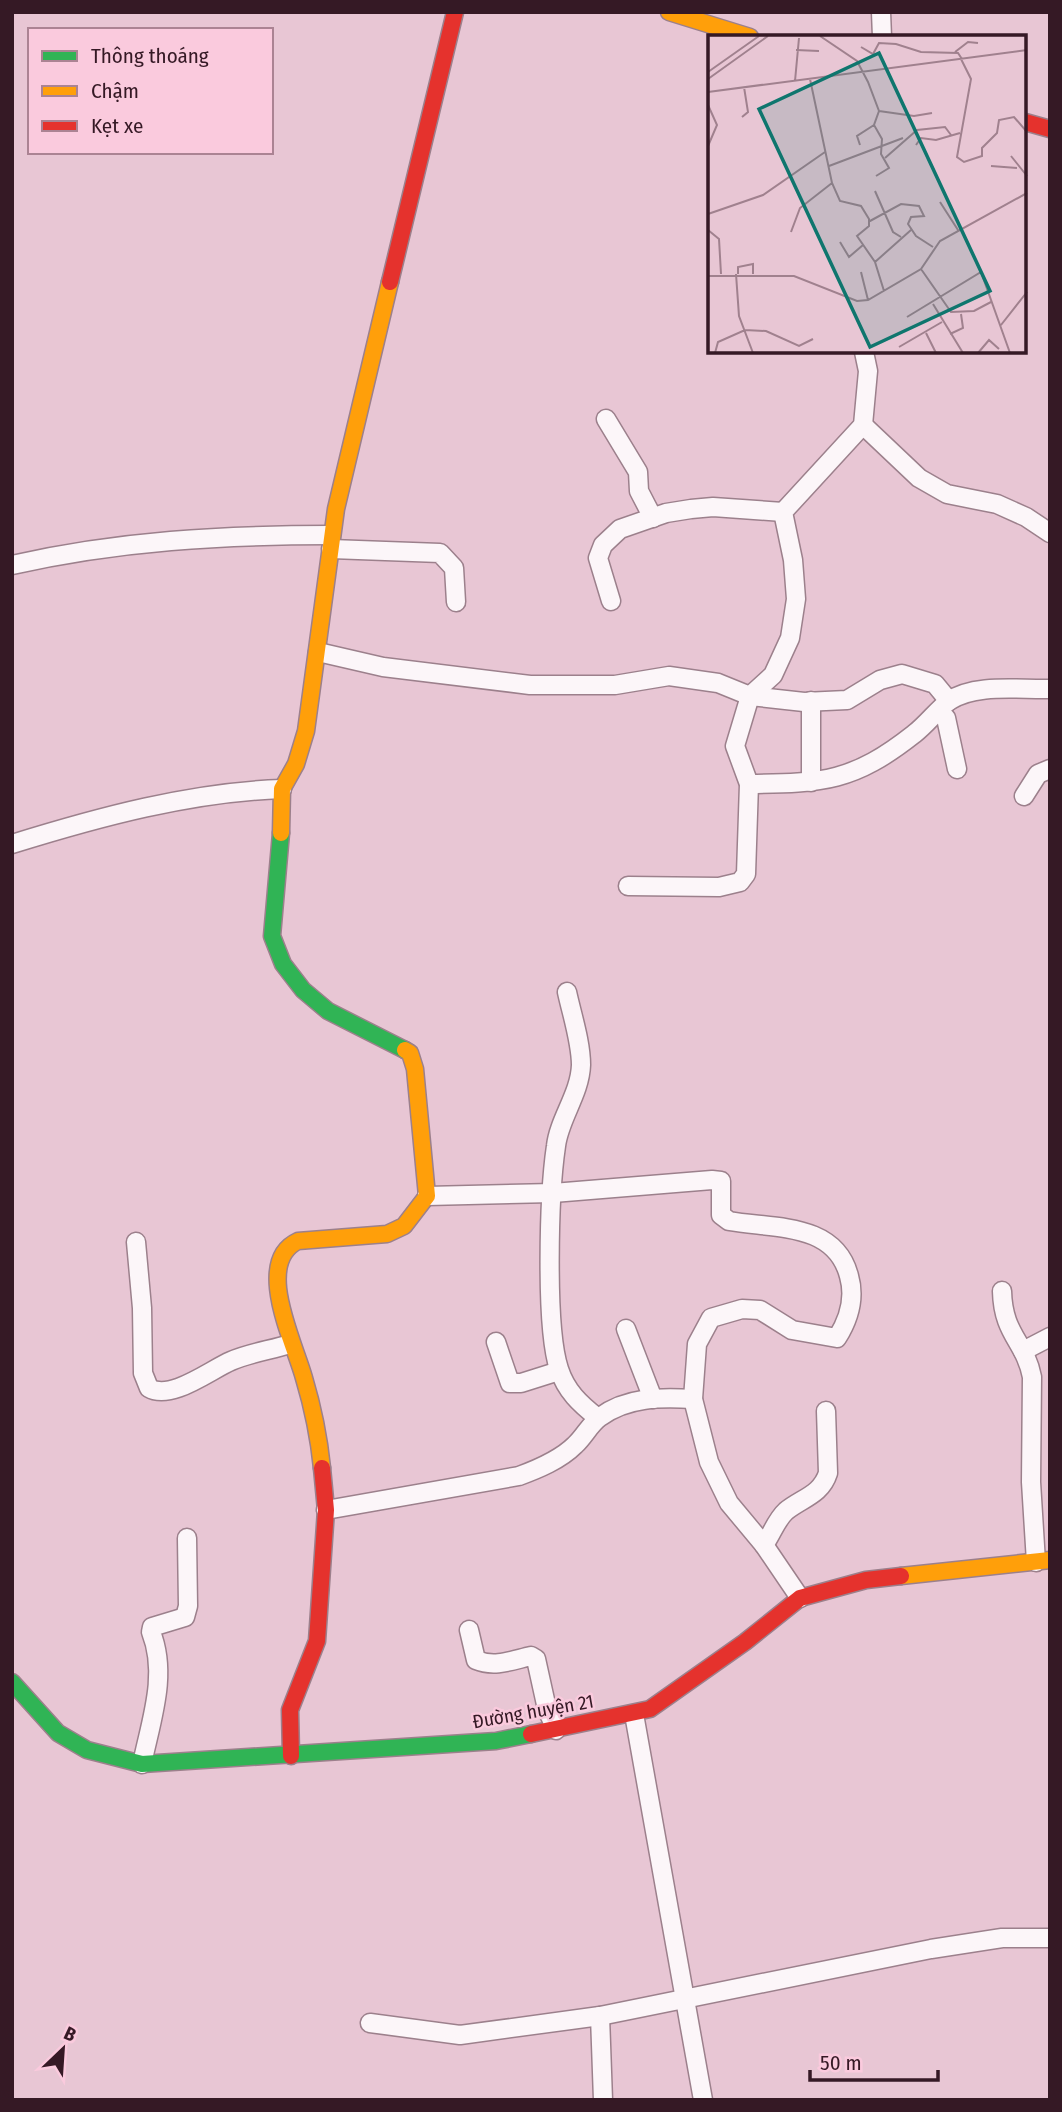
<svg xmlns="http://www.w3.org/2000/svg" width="1062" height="2112" font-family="'Fira Sans Condensed',sans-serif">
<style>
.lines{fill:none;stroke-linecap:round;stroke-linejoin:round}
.street-casing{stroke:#9c808c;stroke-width:21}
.fast-casing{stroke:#9c808c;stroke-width:19}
.slow-casing{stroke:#9c808c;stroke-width:19}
.jam-casing{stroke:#9c808c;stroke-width:19}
.street{stroke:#fcf6f9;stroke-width:18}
.fast{stroke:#30b455;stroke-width:16}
.slow{stroke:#ff9f0a;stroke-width:16}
.jam{stroke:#e5322d;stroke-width:16}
.labels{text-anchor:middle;stroke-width:5;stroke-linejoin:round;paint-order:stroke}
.street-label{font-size:19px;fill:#351925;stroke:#facadd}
.inset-road{fill:none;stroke:#a0818e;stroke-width:2}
.view{fill:#0f766e;fill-opacity:0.15;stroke:#0f766e;stroke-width:3.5}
.inset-edge{fill:none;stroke:#351925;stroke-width:3.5}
</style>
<rect width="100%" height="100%" fill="#e8c6d4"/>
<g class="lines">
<defs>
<g id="street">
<polyline points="881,12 882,37"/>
<polyline points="606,419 638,472 639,491 653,518"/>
<polyline points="863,425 919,478 947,494 997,504 1026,517 1050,533"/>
<polyline points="331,549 440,553 454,568 456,602"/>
<path d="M12 565C118 541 223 535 331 535"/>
<polyline points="611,601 598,558 603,545 620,529 666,513 691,509 713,507 783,512"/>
<polyline points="318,652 383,667 530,685 615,685 669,676 718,683 750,696 804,702 847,700 880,680 902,674 935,684 949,701"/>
<polyline points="811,701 811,782"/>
<polyline points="940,712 946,718 957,769"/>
<path d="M749 784C824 783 853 782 914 734 926 725 939 708 949 701 975 683 1020 690 1050 689"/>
<polyline points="1024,796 1038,774 1050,769"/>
<path d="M12 844C99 817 191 792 282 789"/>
<polyline points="628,886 719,887 740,882 746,874 749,784 735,746 750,696 773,675 790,638 796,599 793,560 783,512 863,425 868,371 864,352"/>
<path d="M567 992C572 1015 581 1042 581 1065 580 1094 559 1119 556 1146 549 1193 545 1327 559 1369 566 1391 580 1404 598 1418"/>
<path d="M427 1196 553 1193 712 1180 721 1181V1215L729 1221C774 1229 835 1222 849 1276 855 1297 849 1319 837 1338L792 1330 760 1310 742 1309 711 1318 697 1344 693 1399 709 1462 729 1503 764 1545 800 1598"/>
<path d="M136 1242 142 1308 143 1373 149 1388C171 1401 210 1370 231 1361 249 1353 271 1350 290 1344"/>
<path d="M1002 1291C1003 1335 1025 1341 1032 1377L1031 1482 1036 1562"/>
<polyline points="626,1329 653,1399"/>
<polyline points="496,1342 510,1383 521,1383 559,1371"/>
<polyline points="1023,1351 1050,1337"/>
<path d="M326 1510 519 1476C538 1469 560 1460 575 1445 584 1437 590 1424 600 1417 627 1397 661 1397 693 1399"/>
<path d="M764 1545C772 1534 776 1520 786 1511 802 1498 821 1495 828 1473L826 1411"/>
<path d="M469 1630 476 1660C495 1668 513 1660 531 1656L536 1659 547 1709 556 1730"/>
<polyline points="634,1714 703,2100"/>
<path d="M142 1764C151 1720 168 1675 151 1632L152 1627 185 1617 188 1606 187 1538"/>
<polyline points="600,2016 603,2100"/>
<polyline points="370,2023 460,2035 600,2016 931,1949 1002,1938 1050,1938"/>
</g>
<g id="fast">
<polyline points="281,833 272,936 283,964 303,990 328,1011 405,1050"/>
<polyline points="12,1682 58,1733 87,1750 142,1764 496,1741 531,1734"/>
</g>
<g id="slow">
<polyline points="669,12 750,37"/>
<polyline points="281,833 282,789 296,764 306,731 336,509 390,282"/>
<path d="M322 1468C319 1438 313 1408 304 1378 295 1344 253 1262 298 1241L387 1234 404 1226 427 1196 415 1069 410 1053 405 1050"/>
<polyline points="901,1576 1050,1560"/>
</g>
<g id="jam">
<polyline points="1025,122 1050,129"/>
<polyline points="390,282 455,12"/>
<polyline points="531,1734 650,1709 745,1642 800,1598 866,1580 901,1576"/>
<polyline points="291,1756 290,1710 317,1641 326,1510 322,1468"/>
</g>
</defs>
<use href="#street" class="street-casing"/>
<use href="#fast" class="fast-casing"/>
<use href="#slow" class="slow-casing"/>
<use href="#jam" class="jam-casing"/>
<use href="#street" class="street"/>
<use href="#fast" class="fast"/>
<use href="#slow" class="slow"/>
<use href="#jam" class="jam"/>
</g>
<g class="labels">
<g class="street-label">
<text transform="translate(533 1711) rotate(-10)" y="7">Đường huyện 21</text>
</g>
</g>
<g transform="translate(708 35)">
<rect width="318" height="318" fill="#e8c6d4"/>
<path class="inset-road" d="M112 1 149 26 160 47 171 76 166 90 174 104 173 119 181 133 168 141M153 12 165 19 171 8 188 9 213 17 250 18 254 24M88 15 111 16M247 17 260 7 270 8M253 24 263 44 249 122 256 127 274 121V113L289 98 291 85 306 82 319 97M0 37 51 1M0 44 60 1M102 44 124 148 132 166 153 171 161 184V191L149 201 167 227 176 256M87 46 91 3M0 57 319 15M0 70 9 90 0 111M171 76 206 81 224 78M34 82 40 77 36 52M152 110 149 101 166 90M208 110 213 103 228 105 252 98M303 121 319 141M177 123 209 95 237 92 243 100M121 131 195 103M283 131 309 133M167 156 185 197 193 202M232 167 250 195M0 179 55 160 117 117M162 186 193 169 211 171 216 181 203 182 200 189 208 201 225 212M0 195 11 204 13 239M83 197 92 173 124 148M132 207 141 222 155 210M167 227 203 195M213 234 243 277 266 276 283 267M153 237 160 265M28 239 31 281 45 318M30 239V232L45 229V239M0 241H86L149 266 160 265 213 234 232 206 319 158M225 269 255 318M199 282 273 237 302 318M293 290 319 257M218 298 228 318M242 299 255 293 253 279M191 312 234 287M7 318 10 307 37 295 58 296 91 311 105 304M270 318 281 305 291 314"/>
<path class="view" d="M171 18 282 256 162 312 51 74Z"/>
<rect width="318" height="318" class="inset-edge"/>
</g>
<rect width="1062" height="2112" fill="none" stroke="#351925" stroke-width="28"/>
<rect x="28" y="28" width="245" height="126" fill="#facadd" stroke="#ab8393" stroke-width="2"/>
<rect x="42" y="51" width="35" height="10" fill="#30b455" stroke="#ab8393" stroke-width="2"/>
<text x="91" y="63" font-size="21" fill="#351925">Thông thoáng</text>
<rect x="42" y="86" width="35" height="10" fill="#ff9f0a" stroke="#ab8393" stroke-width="2"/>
<text x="91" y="98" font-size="21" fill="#351925">Chậm</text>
<rect x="42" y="121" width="35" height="10" fill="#e5322d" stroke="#ab8393" stroke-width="2"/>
<text x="91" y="133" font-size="21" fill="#351925">Kẹt xe</text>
<g transform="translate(63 2049) rotate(25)" stroke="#facadd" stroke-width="5" paint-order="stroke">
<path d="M0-5L12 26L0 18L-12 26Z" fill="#351925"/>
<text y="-10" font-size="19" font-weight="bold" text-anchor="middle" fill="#351925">B</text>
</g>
<path d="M810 2070v10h128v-10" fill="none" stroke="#351925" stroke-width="3.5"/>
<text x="820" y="2070" font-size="21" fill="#351925" stroke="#facadd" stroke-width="5" paint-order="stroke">50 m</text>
</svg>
